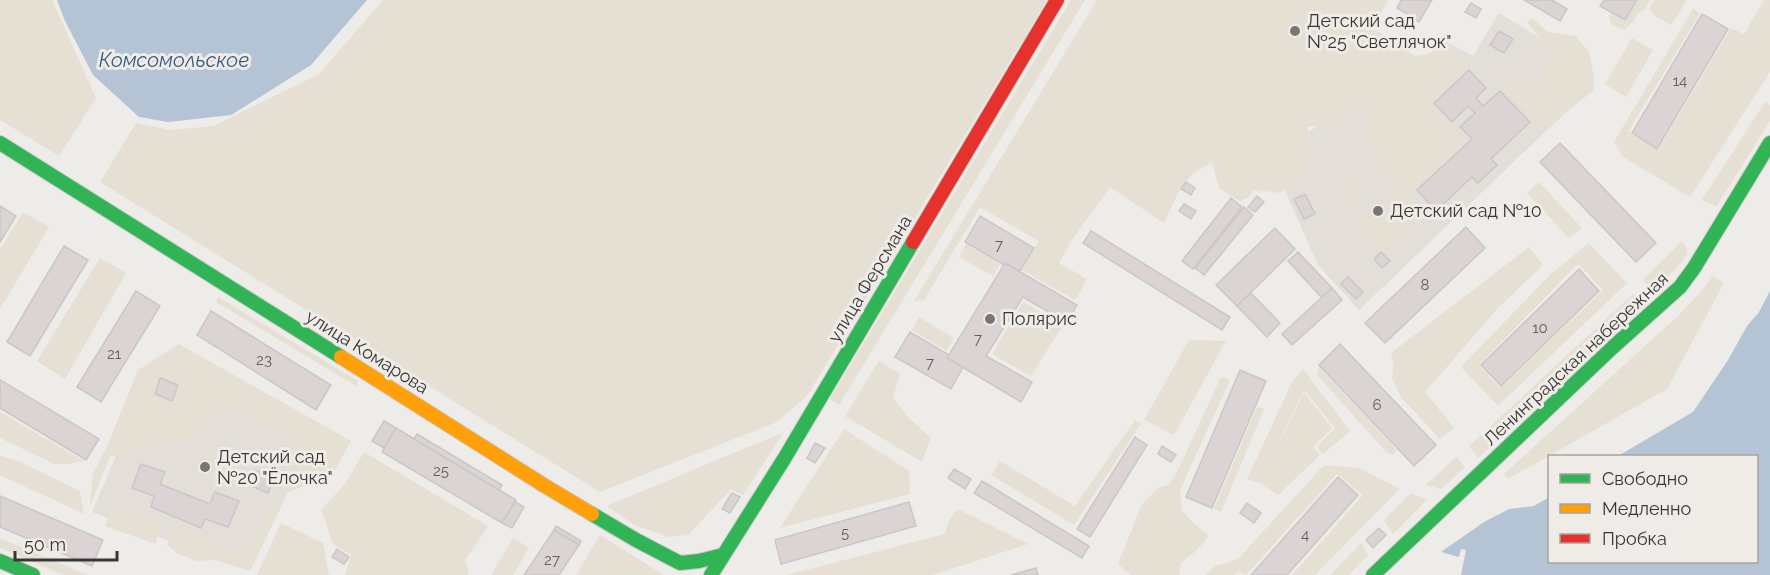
<svg xmlns="http://www.w3.org/2000/svg" width="1770" height="575" font-family="Raleway,sans-serif">
<style>
.built{fill:#e3ded7}
.green{fill:#e6dfd3;fill-rule:evenodd}
.water{fill:#b5c4d4}
.building{fill:#dbd3d4;stroke:#c9c8c6;stroke-width:1.5}
.lines{fill:none;stroke-linecap:round;stroke-linejoin:round}
.fast-casing{stroke:#c9c8c5;stroke-width:16}
.slow-casing{stroke:#c9c8c5;stroke-width:16}
.jam-casing{stroke:#c9c8c5;stroke-width:16}
.fast{stroke:#30b455;stroke-width:14}
.slow{stroke:#ff9f0a;stroke-width:14}
.jam{stroke:#e5322d;stroke-width:14}
.poi-dot{fill:#787675;stroke:#efece8;stroke-width:2}
.labels{text-anchor:middle;stroke-width:6;stroke-linejoin:round;paint-order:stroke}
.number-label{font-size:15px;fill:#62605f}
.poi-label{font-size:18px;fill:#383736;stroke:#efece8;text-anchor:start}
.street-label{font-size:18px;fill:#383736;stroke:#efece8}
.water-label{font-size:20px;font-style:italic;fill:#375a7f;stroke:#efece8}
</style>
<rect width="100%" height="100%" fill="#eeece9"/>
<g class="built">
<polygon points="1499,13 1547,42 1594,85 1359,310 1318,265 1270,157 1447,42 1473,56"/>
<polygon points="154,366 312,434 284,500 250,571 92,512"/>
</g>
<g class="green">
<polygon points="0,0 52,0 96,98 59,156 0,120"/>
<polygon points="383,0 1047,0 807,396 777,422 600,492 100,182 136,123 171,130 214,126 319,74"/>
<polygon points="1071,0 1085,0 839,405 830,399"/>
<polygon points="1097,0 1388,0 1373,28 1415,56 1451,50 1471,65 1438,90 1432,112 1465,147 1410,192 1417,205 1381,254 1362,231 1328,158 1345,181 1369,169 1373,177 1351,193 1367,220 1399,192 1374,159 1365,100 1337,124 1308,127 1308,166 1281,193 1254,190 1248,198 1239,201 1219,188 1212,162 1192,174 1179,191 1164,223 1110,187 1072,240 1059,263 1087,279 1075,300 1022,270 1039,241 980,207 924,300 914,301"/>
<polygon points="1638,0 1650,0 1645,9 1638,13 1633,22 1624,30 1612,24 1609,20 1610,13 1625,21"/>
<polygon points="1654,0 1687,0 1671,25 1656,17 1649,9"/>
<polygon points="1764,0 1770,0 1770,72 1690,197 1623,157 1614,142 1693,9 1700,13 1628,132 1658,150 1731,28 1744,34"/>
<path d="M1532 18 1548 32 1576 36 1589 52 1594 77V90L1563 115 1551 127 1537 121 1526 111 1516 98 1502 88 1507 77 1539 82C1558 53 1547 47 1527 22Z"/>
<polygon points="1632,38 1653,50 1626,97 1605,84"/>
<polygon points="1765,102 1770,105 1770,121 1716,207 1702,200"/>
<polygon points="1539,182 1582,228 1569,238 1527,193"/>
<polygon points="23,212 49,227 0,309 0,250"/>
<polygon points="1682,241 1687,248 1686,256 1682,262 1657,287 1650,286 1643,280"/>
<path d="M1589 243 1627 283 1498 406 1461 367 1552 273ZM1578 264 1603 290 1500 388 1479 365Z"/>
<polygon points="966,244 1000,264 993,276 959,257"/>
<polygon points="1529,247 1543,265 1499,307 1425,392 1454,428 1440,439 1401,397 1392,378 1394,365 1391,353"/>
<polygon points="100,258 126,273 65,379 37,361"/>
<polygon points="1713,276 1724,283 1667,389 1508,479 1504,474 1679,315 1698,295"/>
<polygon points="1633,294 1643,305 1478,458 1469,446"/>
<polygon points="218,297 358,381 356,386 216,302"/>
<polygon points="1023,302 1063,325 1031,376 992,354"/>
<polygon points="919,317 954,338 946,351 912,330"/>
<polygon points="1189,340 1226,341 1174,435 1144,420"/>
<polygon points="179,344 351,441 334,472 290,492 279,488 296,439 221,403 197,436 110,457 90,506 93,474 108,444 138,370"/>
<polygon points="879,361 900,374 893,398 910,419 931,438 922,462 845,416"/>
<polygon points="1319,367 1397,450 1393,455 1387,453 1317,375"/>
<polygon points="1303,369 1350,431 1323,454 1317,447 1335,428 1304,390 1265,472 1304,393 1332,428 1313,447 1320,455 1278,495 1260,483 1247,479 1293,380"/>
<polygon points="1221,377 1230,380 1180,490 1182,511 1193,523 1209,536 1197,550 1181,563 1179,575 1131,575 1118,564 1142,504 1159,487 1169,485 1179,468"/>
<polygon points="1257,407 1264,409 1221,512 1214,509"/>
<polygon points="0,412 84,461 68,464 54,464 0,438"/>
<polygon points="1135,420 1141,423 1074,525 991,475 1000,461 1075,506"/>
<polygon points="844,429 909,471 910,494 780,528"/>
<polygon points="784,432 743,495 731,489 689,534 669,537 634,525 607,506"/>
<polygon points="208,446 238,459 226,486 196,473"/>
<polygon points="364,452 488,526 465,560 469,573 467,575 345,575 351,555 332,543 327,525 321,510 345,484"/>
<polygon points="0,456 16,460 80,491 84,514 0,475"/>
<polygon points="1456,457 1465,467 1441,489 1426,485"/>
<polygon points="1324,465 1359,468 1400,489 1315,575 1292,575 1363,495 1337,474 1246,575 1238,571 1234,575 1206,575 1215,566 1238,559"/>
<polygon points="1411,493 1427,500 1393,534 1384,520"/>
<polygon points="271,502 282,505 250,571 215,560 196,561 178,554 167,545 173,528 250,556"/>
<polygon points="112,506 162,525 155,544 105,526"/>
<polygon points="958,509 1028,544 933,575 786,575 945,534 949,520"/>
<polygon points="281,523 323,543 329,575 257,575"/>
<polygon points="600,535 664,575 576,575"/>
<polygon points="0,538 88,575 64,575 0,548"/>
<polygon points="513,538 529,548 513,575 491,575"/>
<polygon points="1361,543 1368,555 1349,575 1330,575"/>
</g>
<g class="water">
<polygon points="57,0 367,0 311,65 231,115 168,122 139,117 93,75 65,21"/>
<polygon points="1770,291 1770,575 1461,575 1466,550 1461,549 1459,557 1441,552 1484,522 1509,509 1534,506 1549,497 1550,562 1756,562 1756,456 1618,456 1693,412 1728,360 1747,326 1759,312"/>
</g>
<g class="building">
<polygon points="1401,0 1432,0 1419,22 1397,8"/>
<polygon points="1524,0 1552,0 1567,9 1560,21"/>
<polygon points="1604,0 1637,0 1625,20 1600,6"/>
<polygon points="1471,3 1481,9 1476,18 1465,12"/>
<polygon points="1702,14 1728,29 1657,149 1632,133"/>
<polygon points="1499,31 1513,39 1504,53 1490,45"/>
<polygon points="1469,70 1486,88 1476,98 1483,106 1500,91 1530,122 1491,159 1497,165 1478,183 1472,177 1436,211 1417,190 1472,139 1460,127 1475,113 1468,106 1452,122 1434,103"/>
<polygon points="1560,143 1656,243 1636,262 1540,162"/>
<polygon points="1186,182 1195,188 1191,195 1181,189"/>
<polygon points="1305,194 1315,214 1304,219 1294,199"/>
<polygon points="1257,196 1264,202 1255,212 1248,207"/>
<polygon points="1231,198 1242,207 1193,269 1182,261"/>
<polygon points="1184,204 1196,211 1191,219 1179,211"/>
<polygon points="0,206 16,216 0,242"/>
<polygon points="1244,207 1253,215 1204,275 1195,268"/>
<polygon points="980,216 1034,248 1020,271 1005,263 1004,265 965,242"/>
<polygon points="1466,227 1485,248 1385,343 1365,323"/>
<polygon points="1275,228 1295,249 1237,306 1216,285"/>
<polygon points="1091,231 1230,317 1222,330 1083,243"/>
<polygon points="64,246 88,260 30,356 7,342"/>
<polygon points="1298,252 1332,288 1322,298 1288,261"/>
<polygon points="1381,252 1390,261 1382,268 1374,259"/>
<polygon points="1005,263 1077,305 1067,323 1023,297 986,356 1032,382 1021,402 947,358"/>
<polygon points="1579,269 1599,291 1501,386 1481,365"/>
<polygon points="1348,277 1363,292 1356,299 1341,284"/>
<polygon points="1332,288 1342,300 1292,345 1282,334"/>
<polygon points="136,291 160,306 101,402 77,387"/>
<polygon points="1251,293 1280,323 1267,337 1237,306"/>
<polygon points="211,311 331,385 316,410 197,335"/>
<polygon points="910,332 949,355 947,358 963,367 951,389 895,357"/>
<polygon points="1340,344 1436,445 1414,466 1319,365"/>
<polygon points="1240,370 1266,381 1212,508 1186,497"/>
<polygon points="160,378 178,385 172,401 155,394"/>
<polygon points="0,380 99,439 86,460 0,408"/>
<polygon points="384,421 396,428 384,448 372,441"/>
<polygon points="396,428 516,500 502,523 382,452"/>
<polygon points="417,434 502,485 499,490 414,439"/>
<polygon points="1135,437 1147,445 1090,537 1077,529"/>
<polygon points="815,443 825,448 815,463 807,458"/>
<polygon points="1162,446 1176,455 1171,462 1158,454"/>
<polygon points="141,464 165,472 160,484 210,504 215,492 239,501 228,527 205,519 201,528 151,507 154,496 132,488"/>
<polygon points="954,469 971,479 965,489 948,478"/>
<polygon points="255,470 274,478 268,493 249,485"/>
<polygon points="1338,477 1358,495 1287,575 1251,575"/>
<polygon points="982,481 1089,546 1082,558 974,493"/>
<polygon points="732,493 740,497 730,513 722,509"/>
<polygon points="0,496 103,540 92,566 0,527"/>
<polygon points="515,502 524,507 512,528 502,523"/>
<polygon points="909,502 916,526 781,564 775,540"/>
<polygon points="1247,503 1261,513 1254,523 1240,513"/>
<polygon points="556,526 581,541 579,545 554,530"/>
<polygon points="1379,528 1386,535 1373,548 1366,540"/>
<polygon points="554,530 579,545 559,575 524,575"/>
<polygon points="337,549 349,557 344,564 332,557"/>
<polygon points="1036,568 1038,575 1011,575"/>
</g>
<g class="lines">
<defs>
<g id="fast">
<polyline points="0,143 341,357"/>
<polyline points="592,514 636,540 680,563 699,561 723,555"/>
<polyline points="0,561 33,575"/>
<polyline points="711,575 784,459 913,242"/>
<polyline points="1373,575 1613,347 1680,287 1694,268 1770,143"/>
</g>
<polyline id="slow" points="341,357 545,486 592,514"/>
<polyline id="jam" points="913,242 1057,0"/>
</defs>
<use href="#fast" class="fast-casing"/>
<use href="#slow" class="slow-casing"/>
<use href="#jam" class="jam-casing"/>
<use href="#fast" class="fast"/>
<use href="#slow" class="slow"/>
<use href="#jam" class="jam"/>
</g>
<g class="poi-dot">
<circle cx="1295" cy="31" r="6"/>
<circle cx="1378" cy="211" r="6"/>
<circle cx="990" cy="319" r="6"/>
<circle cx="205" cy="467" r="6"/>
</g>
<g class="labels">
<g class="number-label">
<text x="1680" y="86">14</text>
<text x="999" y="250">7</text>
<text x="1425" y="290">8</text>
<text x="1540" y="333">10</text>
<text x="978" y="344">7</text>
<text x="114" y="359">21</text>
<text x="264" y="365">23</text>
<text x="930" y="368">7</text>
<text x="1377" y="410">6</text>
<text x="441" y="476">25</text>
<text x="845" y="538">5</text>
<text x="1305" y="540">4</text>
<text x="552" y="565">27</text>
</g>
<g class="poi-label">
<text x="1307" y="27">Детский сад<tspan x="1307" dy="21">№25 "Светлячок"</tspan></text>
<text x="1390" y="217">Детский сад №10</text>
<text x="1002" y="325">Полярис</text>
<text x="217" y="463">Детский сад<tspan x="217" dy="21">№20 "Ёлочка"</tspan></text>
</g>
<g class="street-label">
<text transform="translate(870 279) rotate(-59)" y="6">улица Ферсмана</text>
<text transform="translate(367 352) rotate(32)" y="6">улица Комарова</text>
<text transform="translate(1576 359) rotate(-43)" y="6">Ленинградская набережная</text>
</g>
<g class="water-label">
<text x="174" y="67">Комсомольское</text>
</g>
</g>
<rect x="1548" y="455" width="210" height="108" fill="#efece8" stroke="#a6a4a1" stroke-width="1.5"/>
<rect x="1560" y="474" width="30" height="9" fill="#30b455" stroke="#a6a4a1" stroke-width="1.5"/>
<text x="1602" y="485" font-size="18" fill="#383736">Свободно</text>
<rect x="1560" y="504" width="30" height="9" fill="#ff9f0a" stroke="#a6a4a1" stroke-width="1.5"/>
<text x="1602" y="515" font-size="18" fill="#383736">Медленно</text>
<rect x="1560" y="534" width="30" height="9" fill="#e5322d" stroke="#a6a4a1" stroke-width="1.5"/>
<text x="1602" y="545" font-size="18" fill="#383736">Пробка</text>
<path d="M15 551v9h102v-9" fill="none" stroke="#383736" stroke-width="3"/>
<text x="24" y="551" font-size="18" fill="#383736" stroke="#efece8" stroke-width="4.5" paint-order="stroke">50 m</text>
</svg>
